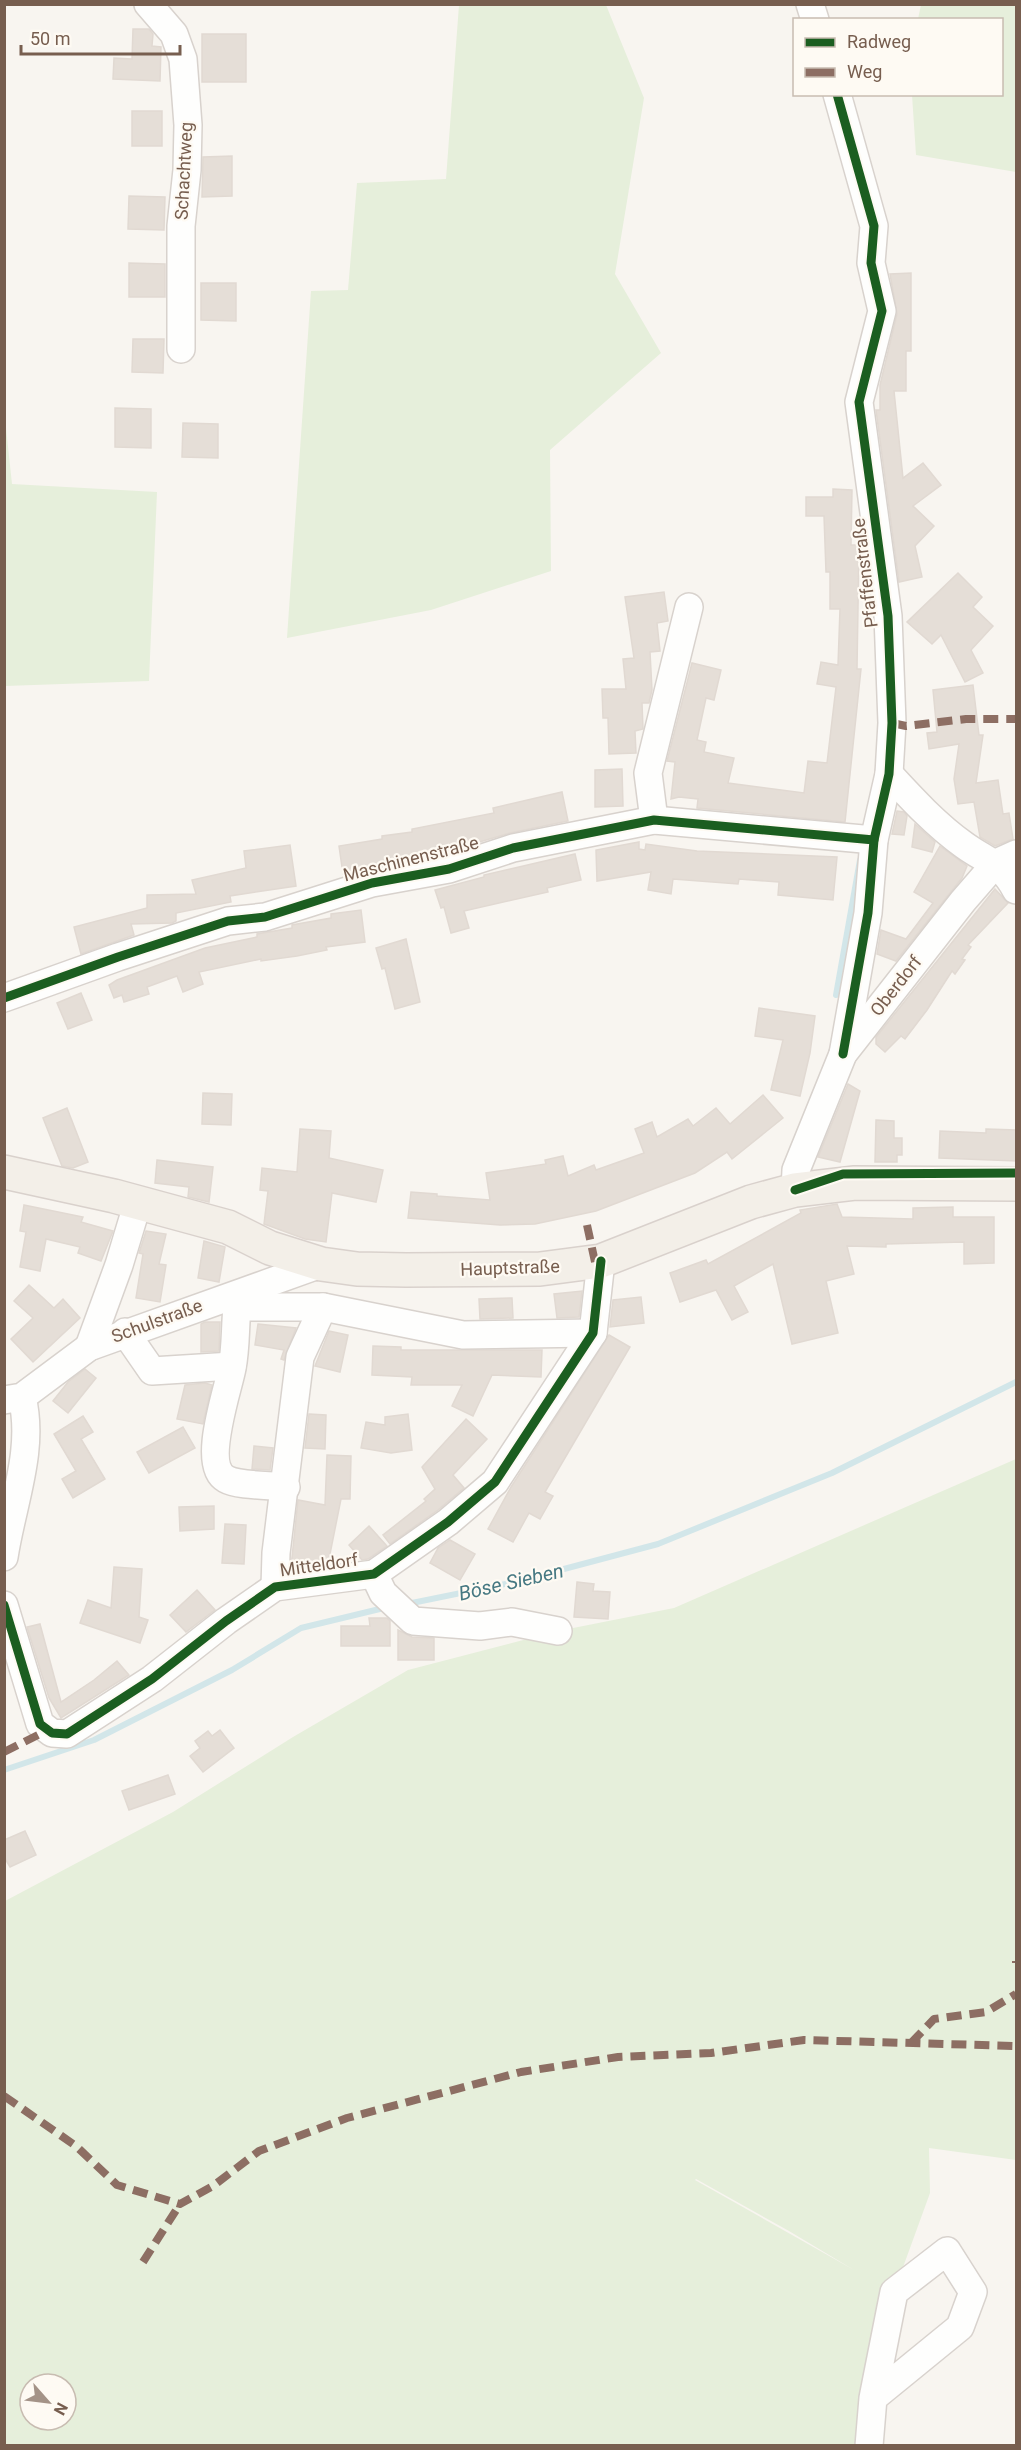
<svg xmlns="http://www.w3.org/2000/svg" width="1021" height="2450" font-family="Roboto,sans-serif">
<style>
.green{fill:#e6efdb;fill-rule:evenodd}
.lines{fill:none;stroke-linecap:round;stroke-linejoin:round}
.stream{stroke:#d2e6e9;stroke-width:6}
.building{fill:#e5ded7;stroke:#e1d9d2;stroke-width:1.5}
.minor-casing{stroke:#d8d2cd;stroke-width:30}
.major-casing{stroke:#d9d1cc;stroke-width:36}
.minor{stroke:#fefefd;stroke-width:27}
.major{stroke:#f3efe8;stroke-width:33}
.quiet{stroke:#8d6e63;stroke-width:8;stroke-dasharray:15 8;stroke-linecap:butt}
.cycleway-casing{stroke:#fefaf3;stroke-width:13}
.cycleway{stroke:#1b5e20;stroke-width:9}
.labels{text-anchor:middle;stroke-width:4.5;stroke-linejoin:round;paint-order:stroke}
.street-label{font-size:18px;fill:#775e4f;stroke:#fefaf3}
.water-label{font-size:20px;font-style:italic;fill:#467882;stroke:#fefaf3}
</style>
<rect width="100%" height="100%" fill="#f8f5f0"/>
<g class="green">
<polygon points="459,5 606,5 644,98 615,274 661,353 550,450 551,571 431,610 287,638 311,291 348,290 357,183 446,179"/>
<polygon points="921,5 1016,5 1016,172 916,155 912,95 1002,94 1002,20 918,19"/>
<polygon points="5,419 12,484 157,492 149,681 5,686"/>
<path d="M1016 1459V2160L929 2148 930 2193 894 2292 869 2445 5 2446V1901L173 1812 293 1737 408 1670 558 1631 674 1608ZM696 2179 789 2231 854 2270 695 2180ZM30 2384H66V2420H30Z"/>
</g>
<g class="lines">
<g class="stream">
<polyline points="836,995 860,860"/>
<polyline points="407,1604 515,1582 658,1544 832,1473 1016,1382"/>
<polyline points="4,1770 94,1740 232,1670 301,1628 388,1607"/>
</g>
</g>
<g class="building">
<polygon points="133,29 149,29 153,34 152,46 161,47 160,81 113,79 114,58 132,59"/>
<rect x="202" y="34" width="44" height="48"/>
<rect x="132" y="111" width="30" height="35"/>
<polygon points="232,156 232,196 202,197 203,157"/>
<polygon points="129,196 165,197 164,230 128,229"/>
<polygon points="129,263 165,264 165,297 129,297"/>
<polygon points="911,273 911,351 906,351 906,391 894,391 903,478 923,463 941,485 913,506 934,526 915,546 922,577 899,582 876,410 880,410 880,385 897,314 890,274"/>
<polygon points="201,283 236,283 236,321 201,320"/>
<polygon points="133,339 164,339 163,373 132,372"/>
<polygon points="115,408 151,409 151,448 115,447"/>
<polygon points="183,423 218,424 218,458 182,457"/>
<polygon points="833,489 852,490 851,545 859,545 857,669 861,669 845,822 697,808 698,799 679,797 671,799 675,762 667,761 692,663 721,670 714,700 706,698 697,740 706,742 704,752 734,758 728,783 804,793 808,761 827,763 836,687 817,684 821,662 838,665 840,609 830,609 830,572 826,572 824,516 806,516 806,497 833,497"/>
<polygon points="958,573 982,597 973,607 993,626 971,650 983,673 965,682 941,635 932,644 907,622"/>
<polygon points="664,592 668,621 657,623 660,651 650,652 652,690 649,703 642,703 643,729 635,731 636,753 609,754 608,718 603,718 602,689 626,689 623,659 634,658 625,597"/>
<polygon points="973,685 979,735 983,735 976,783 998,780 1003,814 1009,813 1013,839 995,846 980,837 974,802 958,804 954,779 959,744 929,749 927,733 937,732 933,690"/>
<polygon points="622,769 623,806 595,807 595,770"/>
<polygon points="562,792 568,821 510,833 476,843 452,848 452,850 406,861 369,866 356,872 343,874 339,846 382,839 382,836 412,832 412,829 494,813 493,808"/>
<polygon points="897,811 904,812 907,816 904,835 892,834"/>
<polygon points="915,824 935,842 932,852 912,847"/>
<polygon points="639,842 639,849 645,850 646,844 697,851 837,857 833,900 778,895 779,882 739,879 738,884 673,879 671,894 648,890 651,872 597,881 596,850"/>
<polygon points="290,845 296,886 230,896 231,902 176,913 176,921 172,923 131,924 134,935 81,954 74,927 147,908 147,895 196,894 192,880 246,868 244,851"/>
<polygon points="940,846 967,866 962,878 896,961 877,954 881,930 906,939 933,903 914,892"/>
<polygon points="575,854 581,880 547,888 548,892 464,911 469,928 451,933 444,907 441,908 435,890 484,877 484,875"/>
<polygon points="995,889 1008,903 968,945 971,947 962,959 965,960 955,974 952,971 927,1010 905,1039 901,1036 885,1052 876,1044 876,1037"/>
<polygon points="361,910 365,942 326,947 327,950 297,956 261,961 261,959 199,972 203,984 183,992 177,976 147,987 149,994 124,1002 122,995 114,998 109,985 117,980 205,948 257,937 257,934 292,928 292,925 331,918 331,914"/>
<polygon points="406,939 420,1002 395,1009 385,968 382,969 376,948"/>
<polygon points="81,993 92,1020 68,1029 57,1003"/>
<polygon points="759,1008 815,1016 810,1053 800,1096 771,1090 783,1040 755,1036"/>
<polygon points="848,1084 860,1091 840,1162 818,1157"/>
<polygon points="203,1093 232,1094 231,1125 202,1124"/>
<polygon points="763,1095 783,1118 732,1159 727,1152 695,1173 596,1211 535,1224 500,1225 408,1218 411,1192 437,1194 437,1196 490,1200 486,1173 546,1164 545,1160 563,1156 568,1176 594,1165 596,1170 644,1153 635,1129 652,1122 657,1137 688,1119 693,1126 716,1108 730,1124"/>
<polygon points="67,1108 88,1162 73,1168 62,1166 43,1118"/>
<polygon points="876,1120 894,1121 894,1138 902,1138 902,1155 897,1155 897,1162 875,1162"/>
<polygon points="300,1129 331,1131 329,1158 383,1170 376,1202 332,1193 326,1242 305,1239 264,1224 268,1191 260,1190 262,1168 297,1172"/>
<polygon points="986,1129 1017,1130 1017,1161 939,1158 940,1131 986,1133"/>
<polygon points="157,1160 213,1167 209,1202 188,1197 189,1187 155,1183"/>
<polygon points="837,1204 842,1217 913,1219 913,1208 953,1207 953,1217 994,1217 994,1263 964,1264 964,1242 886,1244 886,1247 847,1246 854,1274 826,1281 838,1333 792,1344 773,1264 734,1286 748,1312 732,1320 716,1290 680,1302 670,1273 706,1260 708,1264 801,1213 800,1210"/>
<polygon points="24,1205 83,1217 81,1222 113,1231 101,1261 78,1253 80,1247 46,1239 40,1271 20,1267 26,1232 20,1231"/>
<polygon points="146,1231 166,1234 159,1264 166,1265 160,1302 136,1298 143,1254 139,1253"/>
<polygon points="204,1241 225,1247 219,1282 198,1278"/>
<polygon points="29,1285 54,1308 63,1299 80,1318 33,1362 11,1339 33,1318 14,1301"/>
<polygon points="582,1291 579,1317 557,1318 554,1294"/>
<polygon points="641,1297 644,1323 610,1327 613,1300"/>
<polygon points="512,1298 513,1318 480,1319 479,1299"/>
<polygon points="205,1322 220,1322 219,1351 201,1352 201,1324"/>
<polygon points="258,1324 296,1328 284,1360 281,1359 284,1350 255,1345"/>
<polygon points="329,1331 348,1335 340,1372 315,1366"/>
<polygon points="609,1335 630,1347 545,1492 553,1496 540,1519 529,1513 513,1542 488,1529 511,1487"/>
<polygon points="373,1346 401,1347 401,1350 542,1350 541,1377 492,1375 473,1416 452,1406 462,1385 411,1385 412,1377 372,1375"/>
<polygon points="85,1369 96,1378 68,1413 53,1401 68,1382"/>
<polygon points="205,1383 212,1385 203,1424 177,1419 185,1385"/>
<polygon points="309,1414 326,1415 325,1449 305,1448"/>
<polygon points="408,1414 412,1450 391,1453 361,1448 366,1422 385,1425 385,1417"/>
<polygon points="83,1416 93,1432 81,1439 105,1479 73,1498 62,1479 76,1471 54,1434"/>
<polygon points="466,1419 487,1439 453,1475 464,1488 438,1510 390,1544 383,1535 426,1501 424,1499 435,1489 422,1467"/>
<polygon points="183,1427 195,1448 149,1473 137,1452"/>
<polygon points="254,1446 273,1448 270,1470 252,1469"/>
<polygon points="327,1455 351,1456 350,1499 341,1499 328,1564 291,1567 298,1500 325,1505"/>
<polygon points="214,1506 214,1529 180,1531 179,1507"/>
<polygon points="225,1524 246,1525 244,1564 222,1563"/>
<polygon points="369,1526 387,1546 368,1559 362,1560 349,1545"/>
<polygon points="450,1540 475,1554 460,1580 430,1563 438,1548"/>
<polygon points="114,1567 142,1569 139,1617 148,1620 140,1643 80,1623 88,1600 111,1608"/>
<polygon points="577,1582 594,1584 593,1591 610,1592 608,1619 574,1617"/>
<polygon points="197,1590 215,1610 186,1632 170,1615"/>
<polygon points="369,1618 387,1618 390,1621 390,1646 341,1646 341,1626 370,1626"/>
<polygon points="40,1624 61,1702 94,1680 117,1661 129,1675 61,1718 49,1698 27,1627"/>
<polygon points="398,1630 412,1637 434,1638 434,1660 398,1660"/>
<polygon points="220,1730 234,1748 203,1772 190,1756 200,1748 195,1741 208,1731 212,1736"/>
<polygon points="168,1775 175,1794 129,1810 122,1791"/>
<polygon points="25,1831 36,1855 10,1867 4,1857 4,1840"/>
</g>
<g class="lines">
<defs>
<g id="minor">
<polyline points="148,4 174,34 183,59 188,125 187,170 181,226 181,349"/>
<polyline points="810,4 815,20"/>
<polyline points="837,94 874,226 871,263 882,311 859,402 888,616 892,723 889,774 874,840 868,913 843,1054"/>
<path d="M889 774C912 799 936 825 964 845 986 861 1002 863 1016 890"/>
<polyline points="654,820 648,773 689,607"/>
<polyline points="4,998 118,957 228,921 265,917 372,883 449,869 513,848 654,820 874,840"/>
<polyline points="795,1190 796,1170 843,1054 963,901 996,863 1016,854"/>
<polyline points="125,1332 152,1371 232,1366"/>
<polyline points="89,1347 119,1265 138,1202"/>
<polyline points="4,1400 22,1397 89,1347 321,1264"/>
<path d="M286 1487C271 1485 238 1486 226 1479 201 1465 228 1390 232 1368 236 1348 235 1327 237 1307H323L463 1335 593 1333"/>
<path d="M4 1557C12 1504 35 1450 22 1397"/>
<polyline points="374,1574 383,1593 413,1621 480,1626 512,1622 558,1631"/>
<polyline points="275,1587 276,1553 300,1357 323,1307"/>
<polyline points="4,1605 40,1724 52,1733 67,1734 152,1679 226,1621 275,1587 374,1574 448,1522 495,1482 593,1333 601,1261"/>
<polyline points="869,2446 873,2398 894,2292 947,2251 973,2292 960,2327 873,2398"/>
</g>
<polyline id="major" points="4,1172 114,1196 228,1227 270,1248 321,1264 357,1269 406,1270 540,1269 601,1261 751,1202 795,1190 855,1183 1016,1184"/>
</defs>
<use href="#minor" class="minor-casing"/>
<use href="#major" class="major-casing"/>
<use href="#minor" class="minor"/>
<use href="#major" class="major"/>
<g class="quiet">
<polyline points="892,723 906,726 966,719 1016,719"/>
<polyline points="587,1225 595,1262"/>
<polyline points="4,1752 48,1730"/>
<polyline points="1016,1961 1016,1963"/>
<polyline points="911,2043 934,2019 986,2012 1016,1994"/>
<polyline points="4,2096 76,2146 117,2185 180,2204 213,2186 259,2151 347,2118 521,2072 618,2057 711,2053 804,2040 1016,2046"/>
<polyline points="143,2262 180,2204"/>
</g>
<defs>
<g id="cycleway">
<polyline points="837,94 874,226 871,263 882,311 859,402 888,616 892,723 889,774 874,840 868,913 843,1054"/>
<polyline points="4,998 118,957 228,921 265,917 372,883 449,869 513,848 654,820 874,840"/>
<polyline points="795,1190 843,1174 1016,1173"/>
<polyline points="4,1605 40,1724 52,1733 67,1734 152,1679 226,1621 275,1587 374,1574 448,1522 495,1482 593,1333 601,1261"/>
</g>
</defs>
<use href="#cycleway" class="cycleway-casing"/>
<use href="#cycleway" class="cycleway"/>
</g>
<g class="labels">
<g class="street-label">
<text transform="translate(184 171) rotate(-87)" y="6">Schachtweg</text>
<text transform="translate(865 573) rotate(-97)" y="6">Pfaffenstraße</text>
<text transform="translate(411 859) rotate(-14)" y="6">Maschinenstraße</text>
<text transform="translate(896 986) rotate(-52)" y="6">Oberdorf</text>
<text transform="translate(510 1268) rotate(-2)" y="6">Hauptstraße</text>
<text transform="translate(157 1321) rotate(-20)" y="6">Schulstraße</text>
<text transform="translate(319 1565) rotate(-8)" y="6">Mitteldorf</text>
</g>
<g class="water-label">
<text transform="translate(511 1582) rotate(-13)" y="7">Böse Sieben</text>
</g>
</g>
<rect width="1021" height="2450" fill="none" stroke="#775e4f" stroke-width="12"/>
<rect x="793" y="18" width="210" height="78" fill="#fefaf3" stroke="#c8bcb1" stroke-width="1.5"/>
<rect x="805" y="38" width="30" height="9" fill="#1b5e20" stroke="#c8bcb1" stroke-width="1.5"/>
<text x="847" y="48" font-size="18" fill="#775e4f">Radweg</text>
<rect x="805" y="68" width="30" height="9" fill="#8d6e63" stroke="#c8bcb1" stroke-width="1.5"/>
<text x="847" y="78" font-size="18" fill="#775e4f">Weg</text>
<g transform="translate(48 2402) rotate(118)"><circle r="28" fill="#fefaf3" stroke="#c8bcb1" stroke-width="1.5"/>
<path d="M0-4.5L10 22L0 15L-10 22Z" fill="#a49387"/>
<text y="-9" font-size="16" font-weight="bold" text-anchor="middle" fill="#775e4f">N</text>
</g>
<path d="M21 45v9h159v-9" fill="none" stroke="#775e4f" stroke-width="3"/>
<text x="30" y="45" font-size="18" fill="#775e4f" stroke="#fefaf3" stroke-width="4.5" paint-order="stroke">50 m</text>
</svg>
